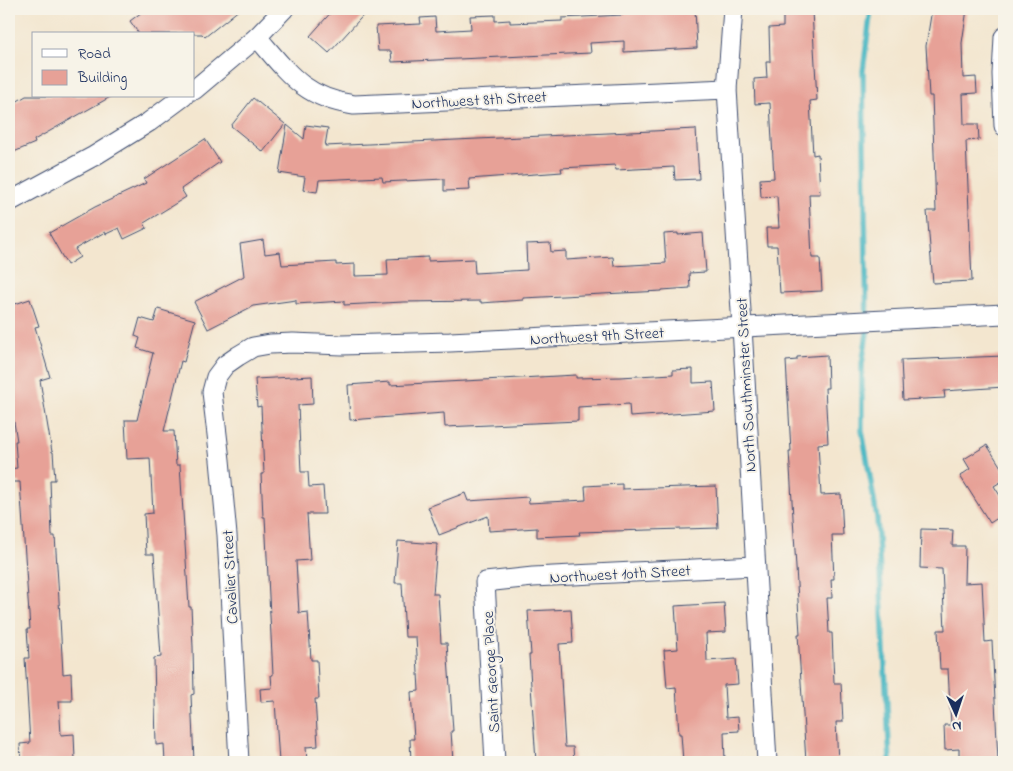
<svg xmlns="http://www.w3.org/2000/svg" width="1013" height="771" font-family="'Indie Flower',sans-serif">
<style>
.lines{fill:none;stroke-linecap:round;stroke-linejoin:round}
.stream{stroke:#49b7c3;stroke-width:5.5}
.building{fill:#e7a197}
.street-casing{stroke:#3b4a6f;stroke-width:21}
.street{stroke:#fff;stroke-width:19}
.labels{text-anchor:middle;stroke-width:4;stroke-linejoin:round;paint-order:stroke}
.street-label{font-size:16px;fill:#1b2f5e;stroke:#f7f3e8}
</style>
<rect width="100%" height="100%" fill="#f7f3e8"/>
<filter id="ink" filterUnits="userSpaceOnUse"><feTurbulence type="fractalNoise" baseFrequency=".02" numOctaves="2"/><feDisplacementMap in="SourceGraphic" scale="10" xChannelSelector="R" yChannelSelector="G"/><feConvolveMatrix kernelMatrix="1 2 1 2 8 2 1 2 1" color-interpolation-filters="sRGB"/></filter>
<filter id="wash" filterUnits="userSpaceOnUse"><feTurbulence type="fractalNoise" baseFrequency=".0096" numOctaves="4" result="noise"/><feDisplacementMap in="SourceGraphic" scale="20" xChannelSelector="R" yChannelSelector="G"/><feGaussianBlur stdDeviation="1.12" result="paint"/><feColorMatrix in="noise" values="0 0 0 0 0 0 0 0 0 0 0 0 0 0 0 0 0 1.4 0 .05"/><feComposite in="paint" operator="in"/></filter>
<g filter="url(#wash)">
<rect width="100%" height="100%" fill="#f3e6cf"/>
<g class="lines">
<polyline class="stream" points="871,9 863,71 867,334 862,364 862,430 877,518 890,762"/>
</g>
<g id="blocks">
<g class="building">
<polygon points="146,9 240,9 205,37 202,34 139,34 130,21"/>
<polygon points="334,9 369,9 329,53 310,36"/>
<polygon points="623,9 695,9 697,48 624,52 624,41 590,43 591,53 392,62 391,51 378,51 376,26 421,24 420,18 435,17 436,31 471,29 470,16 495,15 495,21 510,20 510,23 562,21 562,18 623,15"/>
<polygon points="932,9 967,9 962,43 963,78 976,77 977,93 963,94 964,124 978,124 979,140 966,141 972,281 933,283 927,211 936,211 932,96 929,96 926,46"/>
<polygon points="812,11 817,100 810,101 813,155 818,154 820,194 809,194 812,258 820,258 822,291 780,293 777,246 767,246 766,228 779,228 777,196 761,197 760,179 774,178 770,103 755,104 754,79 767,78 766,62 770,62 769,28 783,27 783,12"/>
<polygon points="26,96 112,96 34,140 35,143 9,154 9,106"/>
<polygon points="253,98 285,124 263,152 231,126"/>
<polygon points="287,125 304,139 306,125 328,128 325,146 696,129 699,179 675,180 674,167 616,170 615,165 561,168 562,172 469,179 470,190 444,191 444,179 383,182 382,177 319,180 317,192 303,190 305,177 279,173"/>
<polygon points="205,139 220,162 181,189 186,197 144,223 147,228 124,239 119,228 106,234 105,232 75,249 80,257 67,265 49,233 95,207 146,183 144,179"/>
<polygon points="678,233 678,235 703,233 706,272 689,273 690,288 662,290 662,291 523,298 523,300 481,303 481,301 403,302 344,305 344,301 296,304 296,300 253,306 208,329 194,302 244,276 240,244 263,240 265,254 280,252 282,265 336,262 336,265 355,264 355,276 388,275 387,259 428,257 428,261 474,259 475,273 527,270 526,244 550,243 551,252 566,251 566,260 613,257 614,266 666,263 664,234"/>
<polygon points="30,299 39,326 35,327 50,377 40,380 52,452 53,452 55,480 50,480 52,536 55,536 58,582 63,674 71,673 72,701 59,701 61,735 74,734 75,760 21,762 20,744 30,743 25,658 29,658 27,629 30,629 20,482 9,482 9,469 17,468 15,441 17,441 9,391 9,306"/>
<polygon points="158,309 195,320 184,362 181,361 164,431 174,431 176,465 180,465 189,607 191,607 193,647 194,694 191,695 194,762 165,762 164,744 156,745 154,658 161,657 154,554 146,554 144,514 153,513 150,458 127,459 125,420 137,420 153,353 137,348 140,338 135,336 140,318 154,322"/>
<polygon points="827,355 828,388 825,388 828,443 818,444 821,495 841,494 843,535 832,535 834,579 831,579 832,598 827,598 829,633 832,633 834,683 841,683 843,722 836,722 838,762 806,762 798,634 800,634 789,451 791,451 786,361 797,360 797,357"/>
<polygon points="1004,356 1004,387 944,391 945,398 903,400 901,360"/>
<polygon points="693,369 693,383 713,382 715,411 630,417 629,404 578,407 578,421 445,427 444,413 350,420 348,385 390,382 390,385 576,375 576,378 620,377 673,374 673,370"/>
<polygon points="312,376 313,404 298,405 301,472 308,472 309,487 323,486 325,514 307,514 310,560 296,561 299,613 308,612 311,660 317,660 319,699 315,699 318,746 306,747 307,762 279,762 275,701 261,702 260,689 272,688 271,675 273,675 265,517 263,517 261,474 264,474 261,406 257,407 255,379"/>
<polygon points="987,445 1004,472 1004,480 994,486 1004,502 1004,514 990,523 960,476 970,469 964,459"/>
<polygon points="622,484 622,489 716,486 718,528 579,532 580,535 537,537 537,528 489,531 488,516 439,535 428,507 465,493 468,501 528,497 529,503 586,500 585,486"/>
<polygon points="921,529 953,530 952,546 965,546 964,583 982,582 985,642 992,641 998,761 959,762 959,749 945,750 944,725 951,725 948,669 940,669 938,630 945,630 942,569 920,568"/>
<polygon points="398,541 437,544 433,594 438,594 441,643 447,643 453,731 451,731 453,762 411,762 410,739 414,739 411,692 419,691 416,637 405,637 402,583 395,583"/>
<polygon points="724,603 726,632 706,633 707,661 736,659 738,684 724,685 726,718 738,717 739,731 724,732 725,762 683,762 681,734 679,734 676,687 667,688 664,650 678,649 675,606"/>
<polygon points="571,609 573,643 559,644 565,747 573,747 574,762 536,762 529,655 531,655 528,611"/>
</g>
</g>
</g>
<g filter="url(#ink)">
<use href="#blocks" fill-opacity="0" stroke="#3b4a6f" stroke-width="1"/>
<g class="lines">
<defs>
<g id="street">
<polyline points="733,9 727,89 742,327 767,762"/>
<path d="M257 37C288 73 304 98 354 105L727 89"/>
<polyline points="1004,37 1002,74 1004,126"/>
<polyline points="194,90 257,37 284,9"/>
<polyline points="9,202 94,156 149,122 184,96"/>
<polyline points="239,762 227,535 220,460 212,392 216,377 225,365 238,356 253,347 270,344 293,343 342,345 450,342 1004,314"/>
<polyline points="495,762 485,582 533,577 755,566"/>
</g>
</defs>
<use href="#street" class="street-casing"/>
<use href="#street" class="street"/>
</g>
</g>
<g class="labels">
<g class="street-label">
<text transform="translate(479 99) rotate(-3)" y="6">Northwest 8th Street</text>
<text transform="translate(597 335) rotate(-3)" y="6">Northwest 9th Street</text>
<text transform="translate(745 385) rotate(-93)" y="6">North Southminster Street</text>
<text transform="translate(620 573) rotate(-3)" y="6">Northwest 10th Street</text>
<text transform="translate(229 577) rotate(-93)" y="6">Cavalier Street</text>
<text transform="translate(490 672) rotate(-93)" y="6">Saint George Place</text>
</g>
</g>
<rect width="1013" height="771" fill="none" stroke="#f7f3e8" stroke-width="30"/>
<rect x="32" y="32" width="162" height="65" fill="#f7f3e8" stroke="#9fa5b1"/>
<rect x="42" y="49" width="25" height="8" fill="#ffffff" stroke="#9fa5b1"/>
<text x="78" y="58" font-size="15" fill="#1b2f5e">Road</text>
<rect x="42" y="70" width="25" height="15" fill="#e7a197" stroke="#9fa5b1"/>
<text x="78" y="82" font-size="15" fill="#1b2f5e">Building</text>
<g transform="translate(956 714) rotate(177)" stroke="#f7f3e8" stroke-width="4" paint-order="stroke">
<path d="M0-4L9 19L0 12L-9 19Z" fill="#1b2f5e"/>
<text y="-8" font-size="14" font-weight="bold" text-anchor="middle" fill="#1b2f5e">N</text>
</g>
</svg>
